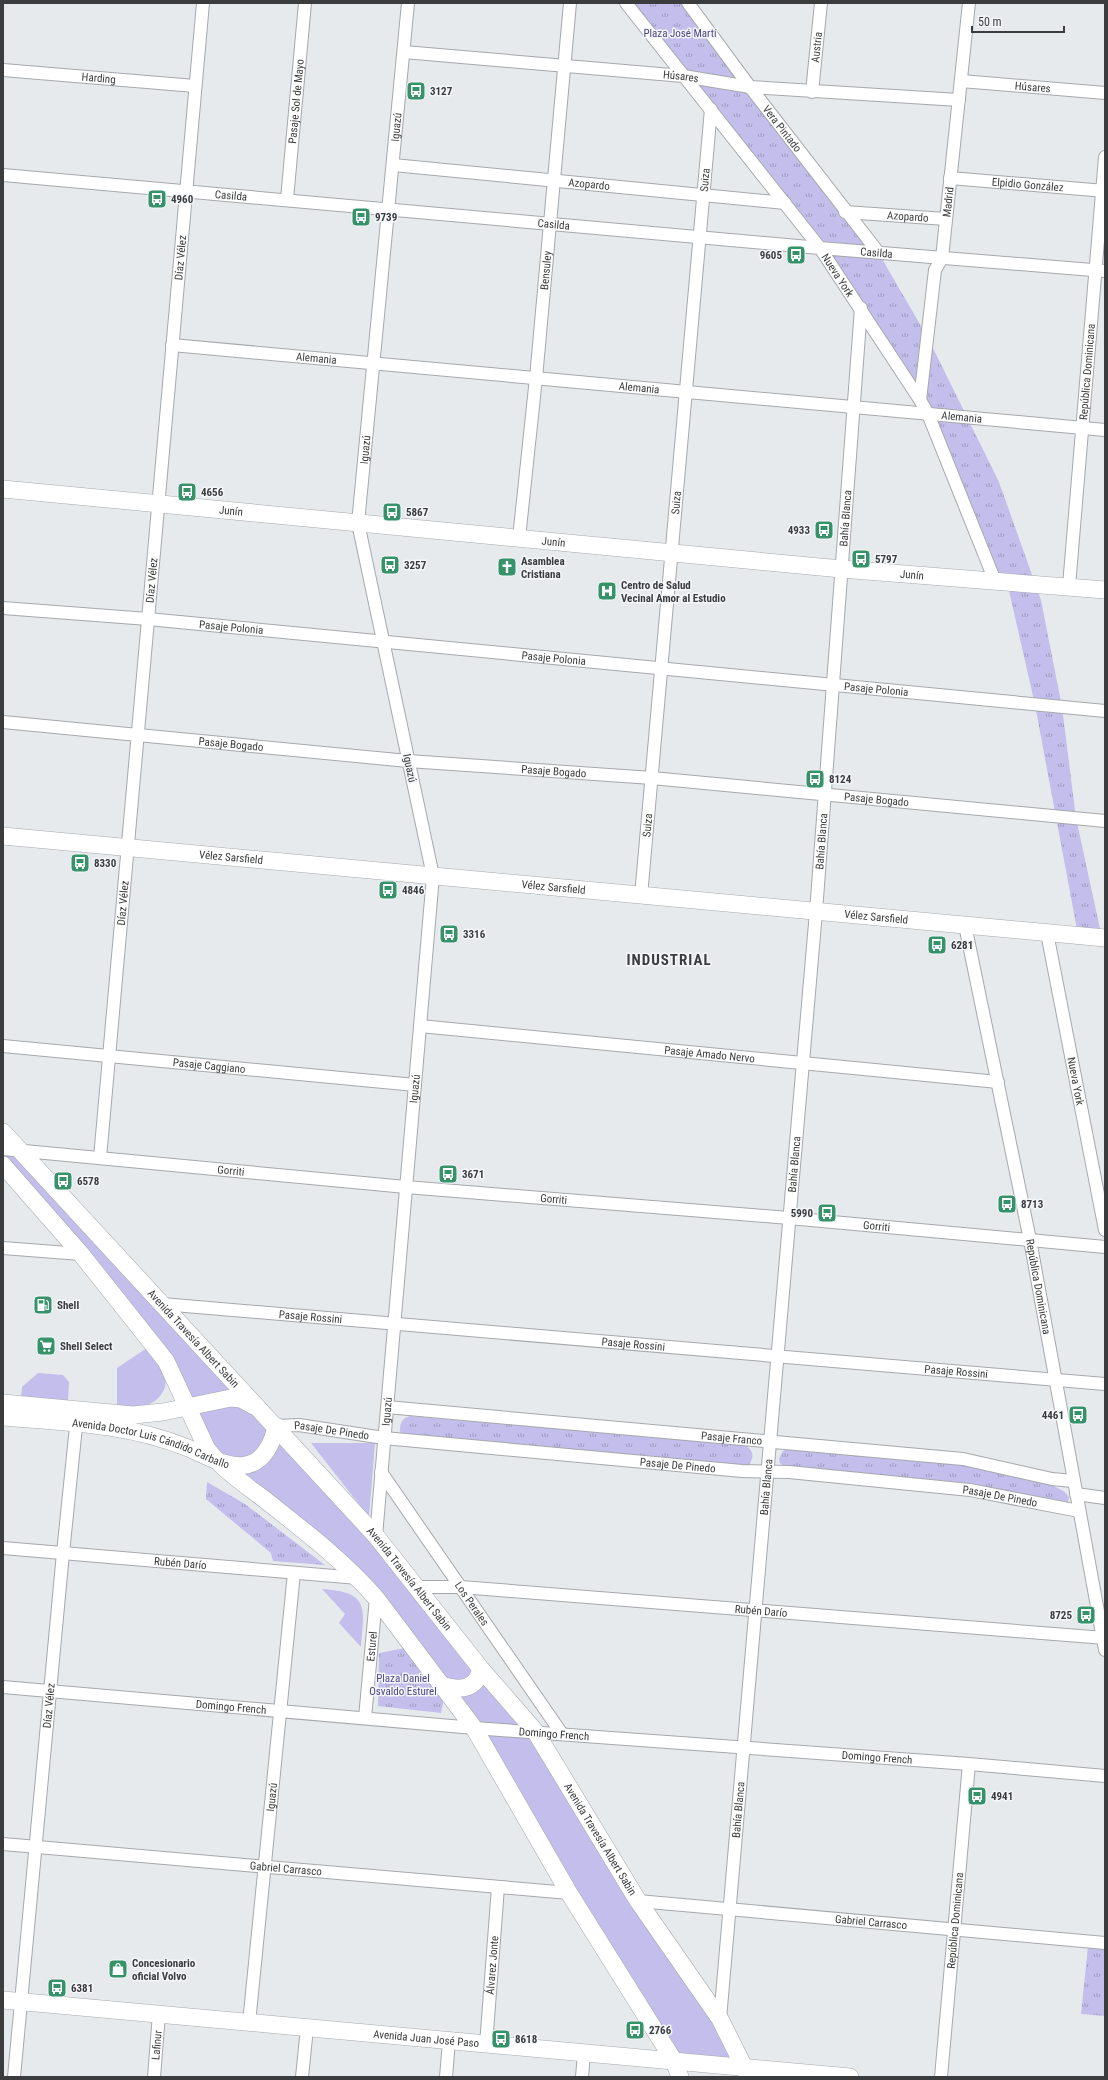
<svg xmlns="http://www.w3.org/2000/svg" width="1108" height="2080" font-family="'Roboto Condensed',sans-serif">
<style>
.green{fill:#c3beeb}
.park{fill:url(#park-tufts)}
.lines{fill:none;stroke-linecap:round;stroke-linejoin:round}
.street-casing{stroke:#a6a8ac;stroke-width:14}
.secondary-casing{stroke:#a6a8ac;stroke-width:18}
.street{stroke:#fff;stroke-width:12}
.secondary{stroke:#fff;stroke-width:17}
.labels{text-anchor:middle;stroke-width:3;stroke-linejoin:round;paint-order:stroke}
.park-label{font-size:11px;fill:#514485;stroke:#f4f7fa}
.street-label{font-size:11px;fill:#3b3c3d;stroke:#f4f7fa}
.poi-label{font-size:11px;font-weight:bold;fill:#3b3c3d;stroke:#f4f7fa;text-anchor:start}
.district-label{font-size:15px;font-weight:bold;letter-spacing:1px;fill:#3b3c3d;stroke:#f4f7fa}
</style>
<defs>
<pattern id="park-tufts" width="24" height="20" patternUnits="userSpaceOnUse"><rect width="24" height="20" fill="#c3beeb"/><path d="M3 7l-1-3M5 7V3M7 7l1-3M15 17l-1-3M17 17v-4M19 17l1-3" fill="none" stroke="#a09cc0"/></pattern>
</defs>
<rect width="100%" height="100%" fill="#e7eaed"/>
<g class="green">
<polygon points="3,1149 19,1150 225,1370 535,1731 745,2068 674,2061 474,1728 376,1598 233,1476 181,1389 3,1165"/>
<path d="M147 1348C154 1358 162 1367 165 1378 167 1385 164 1391 160 1396 148 1410 134 1407 117 1405V1368Z"/>
<polygon points="38,1373 63,1375 69,1382 68,1401 21,1397 22,1387"/>
<polygon points="311,1443 375,1443 369,1517"/>
<path d="M322 1589C368 1592 365 1606 361 1647L339 1623 345 1614Z"/>
</g>
<g class="park">
<polygon points="626,3 688,3 878,252 928,338 999,482 1041,600 1062,707 1076,818 1102,938 1078,935 1035,705 1007,582 995,581 928,414 861,308"/>
<path d="M410 1416 744 1445C753 1449 755 1456 749 1465L743 1467 404 1436 400 1432C400 1423 401 1419 410 1416Z"/>
<polygon points="787,1449 959,1463 1054,1486 1065,1492 1069,1497 1068,1502 1063,1503 968,1483 785,1467 780,1463 779,1459 783,1451"/>
<polygon points="207,1482 245,1504 325,1565 273,1561 271,1553 206,1499"/>
<polygon points="405,1648 444,1698 441,1713 378,1706 379,1653"/>
<polygon points="1088,1946 1105,1948 1105,2016 1081,2014"/>
</g>
<g class="lines">
<defs>
<g id="street">
<path id="s1" d="M626 3 820 248 920 400 928 414 995 581"/>
<path id="s2" d="M688 3 750 87 878 252"/>
<path id="s3" d="M404 52 683 76 750 87 959 100"/>
<path id="s4" d="M3 70 195 86"/>
<path id="s5" d="M961 81 1105 93"/>
<path id="s6" d="M812 92 821 3"/>
<path id="s7" d="M393 165 785 203"/>
<path id="s8" d="M3 175 820 248 1105 271"/>
<path id="s9" d="M950 178 1105 191"/>
<path id="s10" d="M287 199 305 3"/>
<path id="s11" d="M845 212 946 219"/>
<path id="s12" d="M172 345 1105 430"/>
<path id="s13" d="M920 400 935 270 942 258 969 3"/>
<path id="s14" d="M519 538 536 378 570 3"/>
<path id="s15" d="M1069 586 1105 157"/>
<path id="s16" d="M3 608 148 619 1105 711"/>
<path id="s17" d="M3 722 408 761 652 778 1105 821"/>
<path id="s18" d="M641 896 711 109"/>
<path id="s19" d="M965 925 1030 1240 1105 1650"/>
<path id="s20" d="M1047 933 1105 1230"/>
<path id="s21" d="M420 1026 998 1082"/>
<path id="s22" d="M3 1046 415 1085"/>
<path id="s23" d="M3 1149 406 1187 789 1218 1105 1247"/>
<path id="s24" d="M100 1158 203 3"/>
<polyline points="3,1248 81,1254"/>
<path id="s25" d="M162 1304 1105 1384"/>
<path id="s26" d="M387 1407 963 1459 1052 1479 1073 1481"/>
<path id="s27" d="M276 1426 299 1425 384 1438 742 1471 789 1472 970 1490 1079 1511"/>
<path id="s28" d="M381 1472 562 1734"/>
<polyline points="1076,1494 1105,1498"/>
<path id="s29" d="M376 1536 433 876 358 523 408 3"/>
<path id="s30" d="M3 1548 358 1578"/>
<path id="s31" d="M418 1587H461L1105 1638"/>
<path id="s32" d="M3 1687 474 1728 969 1764 1105 1776"/>
<path id="s33" d="M365 1718 376 1598"/>
<path id="s34" d="M3 1844 569 1893"/>
<path id="s35" d="M638 1901 1105 1943"/>
<path id="s36" d="M720 2019 816 912 861 308"/>
<path id="s37" d="M249 2023 294 1573"/>
<path id="s38" d="M486 2045 498 1887"/>
<path id="s39" d="M14 2077 63 1553 77 1417"/>
<path id="s40" d="M154 2077 159 2014"/>
<polyline points="302,2077 307,2028"/>
<polyline points="446,2077 449,2041"/>
<polyline points="582,2077 584,2053"/>
<path id="s41" d="M941 2077 969 1764"/>
</g>
<g id="secondary">
<path id="s42" d="M3 489 841 569 1105 590"/>
<path id="s43" d="M3 836 1105 938"/>
<path id="s44" d="M3 1132 376 1536 481 1669 535 1731 638 1901 720 2019 749 2077"/>
<path d="M3 1165 81 1254 166 1361 207 1449C223 1470 243 1483 264 1499 303 1530 343 1560 376 1598L474 1728 569 1893 674 2061 680 2077"/>
<polyline points="3,1403 133,1415 163,1412 231,1398 241,1399 254,1406"/>
<path id="s45" d="M3 1417C66 1422 129 1424 188 1448 205 1455 228 1469 246 1465 264 1462 273 1442 276 1426"/>
<path d="M442 1685C460 1691 476 1690 481 1669"/>
<path id="s46" d="M3 2000 850 2077"/>
</g>
</defs>
<use href="#street" class="street-casing"/>
<use href="#secondary" class="secondary-casing"/>
<use href="#street" class="street"/>
<use href="#secondary" class="secondary"/>
</g>
<defs>
<symbol id="bus-square" viewBox="-11 -11 22 22"><rect x="-9" y="-9" width="18" height="18" rx="4" fill="#369268" stroke="#f4f7fa"/><path d="M-5-6H5V4H4V6H2V4H-2V6H-4V4H-5ZM-3.5-4V0h7V-4ZM-3.5 1.2v1.5H-2V1.2ZM2 1.2v1.5H3.5V1.2Z" fill="#fff"/></symbol>
<symbol id="church-square" viewBox="-11 -11 22 22"><rect x="-9" y="-9" width="18" height="18" rx="4" fill="#369268" stroke="#f4f7fa"/><path d="M-1.2-6h2.4v3.5h3.3v2.4h-3.3V6h-2.4V-.1h-3.3v-2.4h3.3Z" fill="#fff"/></symbol>
<symbol id="hospital-square" viewBox="-11 -11 22 22"><rect x="-9" y="-9" width="18" height="18" rx="4" fill="#369268" stroke="#f4f7fa"/><path d="M-5-5h3v3.5h4V-5h3V5h-3V1.5h-4V5h-3Z" fill="#fff"/></symbol>
<symbol id="fuel-square" viewBox="-11 -11 22 22"><rect x="-9" y="-9" width="18" height="18" rx="4" fill="#369268" stroke="#f4f7fa"/><path d="M-5.5-6h7V0h2V4h1.3V-2.5L3-4.5l.8-.8L6-3V5H2.5V1h-1V6h-7ZM-4.2-4.7v3.2H.2V-4.7Z" fill="#fff"/></symbol>
<symbol id="supermarket-square" viewBox="-11 -11 22 22"><rect x="-9" y="-9" width="18" height="18" rx="4" fill="#369268" stroke="#f4f7fa"/><path d="M-6-5.5h2.5l.6 2H6L4.5 2H-2.5L-4.4-4H-6ZM-1.5 3.2a1.3 1.3 0 1 0 .1 0ZM3 3.2a1.3 1.3 0 1 0 .1 0Z" fill="#fff"/></symbol>
<symbol id="shop-square" viewBox="-11 -11 22 22"><rect x="-9" y="-9" width="18" height="18" rx="4" fill="#369268" stroke="#f4f7fa"/><path d="M-5-2.5h2.3a2.7 3.5 0 0 1 5.4 0H5L5.5 6h-11ZM-1.5-2.5h3a1.5 2.3 0 0 0-3 0Z" fill="#fff"/></symbol>
</defs>
<g fill-rule="evenodd">
<use href="#bus-square" x="405" y="80" width="22" height="22"/>
<use href="#bus-square" x="146" y="188" width="22" height="22"/>
<use href="#bus-square" x="350" y="206" width="22" height="22"/>
<use href="#bus-square" x="785" y="244" width="22" height="22"/>
<use href="#bus-square" x="176" y="481" width="22" height="22"/>
<use href="#bus-square" x="381" y="501" width="22" height="22"/>
<use href="#bus-square" x="813" y="519" width="22" height="22"/>
<use href="#bus-square" x="850" y="548" width="22" height="22"/>
<use href="#bus-square" x="379" y="554" width="22" height="22"/>
<use href="#church-square" x="496" y="556" width="22" height="22"/>
<use href="#hospital-square" x="596" y="580" width="22" height="22"/>
<use href="#bus-square" x="804" y="768" width="22" height="22"/>
<use href="#bus-square" x="69" y="852" width="22" height="22"/>
<use href="#bus-square" x="377" y="879" width="22" height="22"/>
<use href="#bus-square" x="438" y="923" width="22" height="22"/>
<use href="#bus-square" x="926" y="934" width="22" height="22"/>
<use href="#bus-square" x="437" y="1163" width="22" height="22"/>
<use href="#bus-square" x="52" y="1170" width="22" height="22"/>
<use href="#bus-square" x="996" y="1193" width="22" height="22"/>
<use href="#bus-square" x="816" y="1202" width="22" height="22"/>
<use href="#fuel-square" x="32" y="1294" width="22" height="22"/>
<use href="#supermarket-square" x="35" y="1335" width="22" height="22"/>
<use href="#bus-square" x="1067" y="1404" width="22" height="22"/>
<use href="#bus-square" x="1075" y="1604" width="22" height="22"/>
<use href="#bus-square" x="966" y="1785" width="22" height="22"/>
<use href="#shop-square" x="107" y="1958" width="22" height="22"/>
<use href="#bus-square" x="46" y="1977" width="22" height="22"/>
<use href="#bus-square" x="624" y="2019" width="22" height="22"/>
<use href="#bus-square" x="490" y="2028" width="22" height="22"/>
</g>
<g class="labels">
<g class="park-label">
<text x="680" y="37">Plaza José Martí</text>
<text x="403" y="1682">Plaza Daniel<tspan x="403" dy="13">Osvaldo Esturel</tspan></text>
</g>
<g class="street-label">
<text dy="4" stroke="none"><textPath href="#s6" startOffset="45">Austria</textPath></text>
<text dy="4" stroke="none"><textPath href="#s3" startOffset="278">Húsares</textPath></text>
<text dy="4" stroke="none"><textPath href="#s4" startOffset="96">Harding</textPath></text>
<text dy="4" stroke="none"><textPath href="#s5" startOffset="72">Húsares</textPath></text>
<text dy="4" stroke="none"><textPath href="#s10" startOffset="98">Pasaje Sol de Mayo</textPath></text>
<text dy="4" stroke="none"><textPath href="#s29" startOffset="1421">Iguazú</textPath></text>
<text dy="4" stroke="none"><textPath href="#s2" startOffset="157">Vera Pintado</textPath></text>
<text dy="4" stroke="none"><textPath href="#s18" startOffset="719">Suiza</textPath></text>
<text dy="4" stroke="none"><textPath href="#s7" startOffset="197">Azopardo</textPath></text>
<text dy="4" stroke="none"><textPath href="#s9" startOffset="78">Elpidio González</textPath></text>
<text dy="4" stroke="none"><textPath href="#s8" startOffset="229">Casilda</textPath></text>
<text dy="4" stroke="none"><textPath href="#s13" startOffset="201">Madrid</textPath></text>
<text dy="4" stroke="none"><textPath href="#s11" startOffset="63">Azopardo</textPath></text>
<text dy="4" stroke="none"><textPath href="#s8" startOffset="553">Casilda</textPath></text>
<text dy="4" stroke="none"><textPath href="#s8" startOffset="877">Casilda</textPath></text>
<text dy="4" stroke="none"><textPath href="#s24" startOffset="904">Díaz Vélez</textPath></text>
<text dy="4" stroke="none"><textPath href="#s14" startOffset="269">Bensuley</textPath></text>
<text dy="4" stroke="none"><textPath href="#s1" startOffset="345">Nueva York</textPath></text>
<text dy="4" stroke="none"><textPath href="#s12" startOffset="145">Alemania</textPath></text>
<text dy="4" stroke="none"><textPath href="#s15" startOffset="215">República Dominicana</textPath></text>
<text dy="4" stroke="none"><textPath href="#s12" startOffset="469">Alemania</textPath></text>
<text dy="4" stroke="none"><textPath href="#s12" startOffset="793">Alemania</textPath></text>
<text dy="4" stroke="none"><textPath href="#s29" startOffset="1097">Iguazú</textPath></text>
<text dy="4" stroke="none"><textPath href="#s18" startOffset="395">Suiza</textPath></text>
<text dy="4" stroke="none"><textPath href="#s42" startOffset="229">Junín</textPath></text>
<text dy="4" stroke="none"><textPath href="#s36" startOffset="1506">Bahía Blanca</textPath></text>
<text dy="4" stroke="none"><textPath href="#s42" startOffset="553">Junín</textPath></text>
<text dy="4" stroke="none"><textPath href="#s42" startOffset="913">Junín</textPath></text>
<text dy="4" stroke="none"><textPath href="#s24" startOffset="580">Díaz Vélez</textPath></text>
<text dy="4" stroke="none"><textPath href="#s16" startOffset="229">Pasaje Polonia</textPath></text>
<text dy="4" stroke="none"><textPath href="#s16" startOffset="553">Pasaje Polonia</textPath></text>
<text dy="4" stroke="none"><textPath href="#s16" startOffset="877">Pasaje Polonia</textPath></text>
<text dy="4" stroke="none"><textPath href="#s17" startOffset="229">Pasaje Bogado</textPath></text>
<text transform="translate(410 768) rotate(78)" y="4">Iguazú</text>
<text dy="4" stroke="none"><textPath href="#s17" startOffset="553">Pasaje Bogado</textPath></text>
<text dy="4" stroke="none"><textPath href="#s17" startOffset="877">Pasaje Bogado</textPath></text>
<text dy="4" stroke="none"><textPath href="#s18" startOffset="71">Suiza</textPath></text>
<text dy="4" stroke="none"><textPath href="#s36" startOffset="1182">Bahía Blanca</textPath></text>
<text dy="4" stroke="none"><textPath href="#s43" startOffset="229">Vélez Sarsfield</textPath></text>
<text dy="4" stroke="none"><textPath href="#s43" startOffset="553">Vélez Sarsfield</textPath></text>
<text dy="4" stroke="none"><textPath href="#s24" startOffset="256">Díaz Vélez</textPath></text>
<text dy="4" stroke="none"><textPath href="#s43" startOffset="877">Vélez Sarsfield</textPath></text>
<text dy="4" stroke="none"><textPath href="#s21" startOffset="291">Pasaje Amado Nervo</textPath></text>
<text dy="4" stroke="none"><textPath href="#s22" startOffset="207">Pasaje Caggiano</textPath></text>
<text dy="4" stroke="none"><textPath href="#s20" startOffset="151">Nueva York</textPath></text>
<text dy="4" stroke="none"><textPath href="#s29" startOffset="449">Iguazú</textPath></text>
<text dy="4" stroke="none"><textPath href="#s36" startOffset="858">Bahía Blanca</textPath></text>
<text dy="4" stroke="none"><textPath href="#s23" startOffset="229">Gorriti</textPath></text>
<text dy="4" stroke="none"><textPath href="#s23" startOffset="553">Gorriti</textPath></text>
<text dy="4" stroke="none"><textPath href="#s23" startOffset="877">Gorriti</textPath></text>
<text dy="4" stroke="none"><textPath href="#s19" startOffset="369">República Dominicana</textPath></text>
<text dy="4" stroke="none"><textPath href="#s25" startOffset="149">Pasaje Rossini</textPath></text>
<text dy="4" stroke="none"><textPath href="#s44" startOffset="281">Avenida Travesía Albert Sabin</textPath></text>
<text dy="4" stroke="none"><textPath href="#s25" startOffset="473">Pasaje Rossini</textPath></text>
<text dy="4" stroke="none"><textPath href="#s25" startOffset="797">Pasaje Rossini</textPath></text>
<text dy="4" stroke="none"><textPath href="#s29" startOffset="125">Iguazú</textPath></text>
<text dy="4" stroke="none"><textPath href="#s27" startOffset="56">Pasaje De Pinedo</textPath></text>
<text dy="4" stroke="none"><textPath href="#s26" startOffset="346">Pasaje Franco</textPath></text>
<text dy="4" stroke="none"><textPath href="#s45" startOffset="151">Avenida Doctor Luis Cándido Carballo</textPath></text>
<text dy="4" stroke="none"><textPath href="#s27" startOffset="404">Pasaje De Pinedo</textPath></text>
<text dy="4" stroke="none"><textPath href="#s36" startOffset="534">Bahía Blanca</textPath></text>
<text dy="4" stroke="none"><textPath href="#s27" startOffset="728">Pasaje De Pinedo</textPath></text>
<text dy="4" stroke="none"><textPath href="#s30" startOffset="178">Rubén Darío</textPath></text>
<text dy="4" stroke="none"><textPath href="#s44" startOffset="604">Avenida Travesía Albert Sabin</textPath></text>
<text dy="4" stroke="none"><textPath href="#s28" startOffset="160">Los Perales</textPath></text>
<text dy="4" stroke="none"><textPath href="#s31" startOffset="344">Rubén Darío</textPath></text>
<text dy="4" stroke="none"><textPath href="#s33" startOffset="72">Esturel</textPath></text>
<text dy="4" stroke="none"><textPath href="#s39" startOffset="373">Díaz Vélez</textPath></text>
<text dy="4" stroke="none"><textPath href="#s32" startOffset="229">Domingo French</textPath></text>
<text dy="4" stroke="none"><textPath href="#s32" startOffset="553">Domingo French</textPath></text>
<text dy="4" stroke="none"><textPath href="#s32" startOffset="877">Domingo French</textPath></text>
<text dy="4" stroke="none"><textPath href="#s37" startOffset="227">Iguazú</textPath></text>
<text dy="4" stroke="none"><textPath href="#s36" startOffset="210">Bahía Blanca</textPath></text>
<text dy="4" stroke="none"><textPath href="#s44" startOffset="928">Avenida Travesía Albert Sabin</textPath></text>
<text dy="4" stroke="none"><textPath href="#s34" startOffset="284">Gabriel Carrasco</textPath></text>
<text dy="4" stroke="none"><textPath href="#s41" startOffset="157">República Dominicana</textPath></text>
<text dy="4" stroke="none"><textPath href="#s35" startOffset="234">Gabriel Carrasco</textPath></text>
<text dy="4" stroke="none"><textPath href="#s38" startOffset="80">Álvarez Jonte</textPath></text>
<text dy="4" stroke="none"><textPath href="#s46" startOffset="425">Avenida Juan José Paso</textPath></text>
<text dy="4" stroke="none"><textPath href="#s40" startOffset="32">Lafinur</textPath></text>
</g>
<g class="poi-label">
<text x="430" y="95">3127</text>
<text x="171" y="203">4960</text>
<text x="375" y="221">9739</text>
<text x="782" y="259" text-anchor="end">9605</text>
<text x="201" y="496">4656</text>
<text x="406" y="516">5867</text>
<text x="810" y="534" text-anchor="end">4933</text>
<text x="875" y="563">5797</text>
<text x="521" y="565">Asamblea<tspan x="521" dy="13">Cristiana</tspan></text>
<text x="404" y="569">3257</text>
<text x="621" y="589">Centro de Salud<tspan x="621" dy="13">Vecinal Amor al Estudio</tspan></text>
<text x="829" y="783">8124</text>
<text x="94" y="867">8330</text>
<text x="402" y="894">4846</text>
<text x="463" y="938">3316</text>
<text x="951" y="949">6281</text>
<text x="462" y="1178">3671</text>
<text x="77" y="1185">6578</text>
<text x="1021" y="1208">8713</text>
<text x="813" y="1217" text-anchor="end">5990</text>
<text x="57" y="1309">Shell</text>
<text x="60" y="1350">Shell Select</text>
<text x="1064" y="1419" text-anchor="end">4461</text>
<text x="1072" y="1619" text-anchor="end">8725</text>
<text x="991" y="1800">4941</text>
<text x="132" y="1967">Concesionario<tspan x="132" dy="13">oficial Volvo</tspan></text>
<text x="71" y="1992">6381</text>
<text x="649" y="2034">2766</text>
<text x="515" y="2043">8618</text>
</g>
<g class="district-label">
<text x="669" y="965">INDUSTRIAL</text>
</g>
</g>
<rect width="1108" height="2080" fill="none" stroke="#3b3c3d" stroke-width="8"/>
<path d="M972 26v6h92v-6" fill="none" stroke="#3b3c3d" stroke-width="2"/>
<text x="978" y="26" font-size="12" fill="#3b3c3d" stroke="#f4f7fa" stroke-width="3" paint-order="stroke">50 m</text>
</svg>
